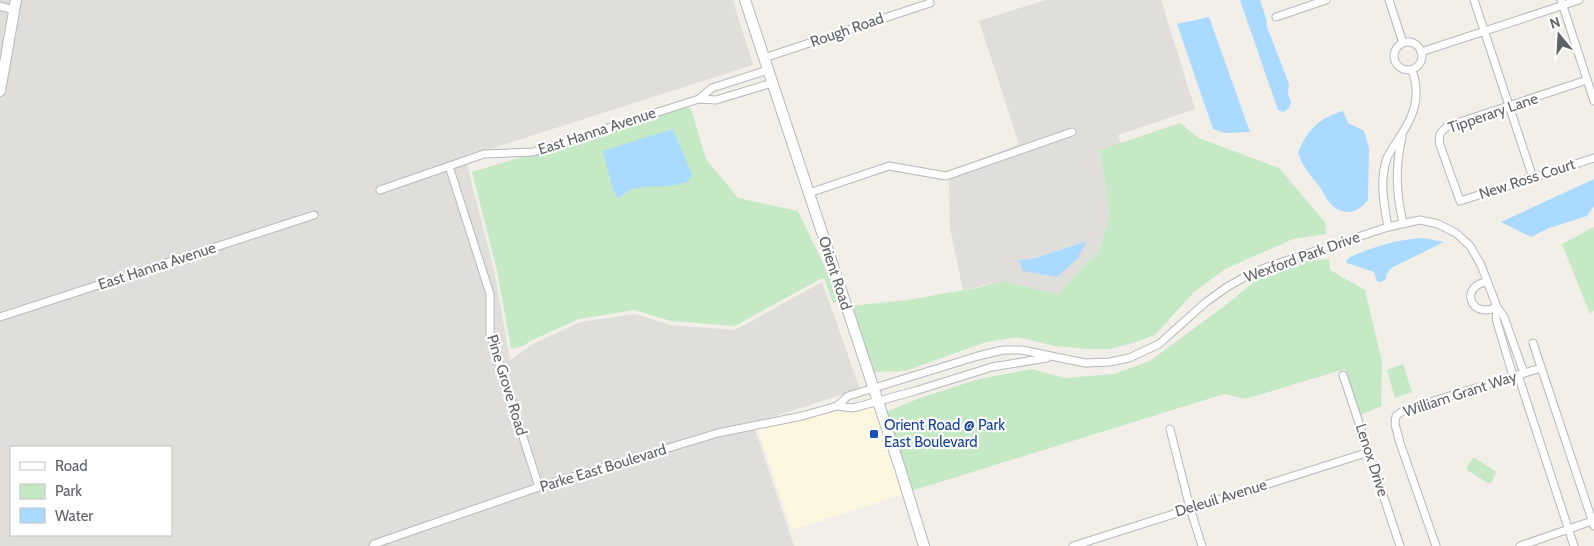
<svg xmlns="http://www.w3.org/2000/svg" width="1594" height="546" font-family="Cabin,sans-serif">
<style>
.commercial{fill:#fef7e0}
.industrial{fill:#e0deda;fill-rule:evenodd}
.green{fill:#c5e8c5}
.water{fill:#aadaff}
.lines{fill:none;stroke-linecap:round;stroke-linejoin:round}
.street-casing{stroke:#b5b8bc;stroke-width:9}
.secondary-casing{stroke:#b6babf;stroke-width:12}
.street{stroke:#fff;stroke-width:7}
.secondary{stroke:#fff;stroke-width:10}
.transit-dot{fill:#1a4fb4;stroke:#fff;stroke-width:2}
.labels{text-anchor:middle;stroke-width:4.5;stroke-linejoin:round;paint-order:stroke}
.street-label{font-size:15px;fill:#5f6368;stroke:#fff}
.transit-label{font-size:15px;fill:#164399;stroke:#fff;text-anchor:start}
</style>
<rect width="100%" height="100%" fill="#f1efe8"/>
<polygon class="commercial" points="876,407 904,494 792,530 758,429 803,421 837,409 854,413"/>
<g class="industrial">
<path d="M0 0H733L753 65 465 157 494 270 510 360 531 345 580 322 635 314 671 325 735 330 822 282 860 389 753 423 794 546H0ZM11 447H171V535H11Z"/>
<path d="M1045 0H1161L1195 109 1118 135 1121 144 1100 150 1110 214 1099 252 1092 257 1058 294 1002 281 963 290 950 228 949 179 1077 135 1074 127 995 154 1019 144 979 21ZM1086 241 1034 272 1023 271 1019 260 1032 259Z"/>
</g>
<g class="green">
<polygon points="687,107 691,109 706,159 738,198 798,211 841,301 833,303 825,280 822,278 735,326 671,321 634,310 579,319 530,341 523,346 511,349 497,270 472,172 522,157 535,156"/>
<polygon points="1180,123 1199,138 1279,168 1325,222 1326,234 1293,239 1225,269 1193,293 1155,335 1136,342 1110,349 1089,349 1055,346 1018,337 986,342 905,371 872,372 851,306 907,300 976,288 1002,281 1058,294 1092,257 1099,252 1110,214 1100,150"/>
<polygon points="1594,227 1594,310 1590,314 1562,244"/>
<polygon points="1329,259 1330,270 1365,290 1382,362 1381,406 1361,415 1345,369 1245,399 1224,394 911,491 886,412 920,398 979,379 1032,369 1064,378 1114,374 1150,361 1227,304 1260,277 1296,262"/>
<polygon points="1403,364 1412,392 1395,398 1387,370"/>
<polygon points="1473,458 1475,458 1495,471 1496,473 1491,483 1488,483 1467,470 1467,467"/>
</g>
<g class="water">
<polygon points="1240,0 1260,0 1267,21 1266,24 1289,84 1288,94 1291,102 1288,109 1283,112 1278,110"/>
<polygon points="1209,17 1250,132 1225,133 1213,129 1177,24"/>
<path d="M1343 111 1348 123 1364 131 1369 148 1368 200C1358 214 1341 217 1329 202 1325 197 1323 191 1319 186 1310 175 1303 167 1298 153 1306 131 1320 117 1343 111Z"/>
<polygon points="673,129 692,175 687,182 670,186 644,187 629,190 618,199 613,189 603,151"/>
<polygon points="1594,179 1594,206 1587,216 1549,228 1531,237 1501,222"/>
<path d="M1423 238 1444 242 1391 268 1386 275V279L1381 282 1377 281 1374 272 1347 263 1346 261 1350 257C1374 247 1397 239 1423 238Z"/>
<polygon points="1087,241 1077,259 1057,277 1023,271 1019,260 1032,259"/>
</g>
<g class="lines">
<defs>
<g id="street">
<polyline points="1389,0 1403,43"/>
<polyline points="1474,0 1533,178"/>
<polyline points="1561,0 1594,101"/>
<polyline points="0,6 14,10"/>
<polyline points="1276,17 1326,0"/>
<circle cx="1408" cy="56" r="14"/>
<polyline points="1421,52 1579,0"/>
<polyline points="764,58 930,3"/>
<path d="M1587 80 1448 126C1440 132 1438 135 1440 145L1460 201 1594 158"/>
<polyline points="699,99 716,100 772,83"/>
<path d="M1402 137C1395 167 1396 193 1403 223"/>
<polyline points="449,166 490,294 490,334 539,487"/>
<polyline points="380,190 484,154 533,152 699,99 712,88 768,70"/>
<polyline points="809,193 889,166 946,176 1072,132"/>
<path d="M1388 227C1384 204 1379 181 1387 158 1391 150 1396 143 1401 135 1415 114 1421 94 1412 70"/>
<path d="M1487 282C1460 285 1469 320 1497 307"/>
<polyline points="1497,307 1496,319 1513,376"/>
<polyline points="0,317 314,215"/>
<polyline points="1533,343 1594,526"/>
<polyline points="1343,375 1400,546"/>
<polyline points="1518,375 1574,546"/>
<polyline points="837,406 853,408 915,391 992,367 1047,358"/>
<polyline points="1170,429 1190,508 1202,546"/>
<polyline points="373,546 374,544 539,487 718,433 802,416 837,406 848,396 978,356 1003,350 1022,350 1085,363 1110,362 1129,358 1159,344 1206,302 1227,287 1250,274 1270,266 1388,227 1420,220 1438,224 1456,233 1470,246 1481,265 1497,307 1504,317 1524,373"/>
<polyline points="1073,546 1369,452"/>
<polyline points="1436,546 1400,443 1395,424 1396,416 1404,410 1541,368"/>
<polyline points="1520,546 1592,521"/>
</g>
<g id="secondary">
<polyline points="745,0 900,468 924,546"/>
<polyline points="0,91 16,0"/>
</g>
</defs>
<use href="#street" class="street-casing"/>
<use href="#secondary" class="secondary-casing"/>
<use href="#street" class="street"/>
<use href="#secondary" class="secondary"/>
</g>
<rect class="transit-dot" x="869" y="429" width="10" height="10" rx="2.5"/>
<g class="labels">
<g class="street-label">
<text transform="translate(847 30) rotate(-19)" y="5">Rough Road</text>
<text transform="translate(1493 113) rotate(-19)" y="5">Tipperary Lane</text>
<text transform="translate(597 131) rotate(-18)" y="5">East Hanna Avenue</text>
<text transform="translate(1527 179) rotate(-18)" y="5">New Ross Court</text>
<text transform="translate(1302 257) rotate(-20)" y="5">Wexford Park Drive</text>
<text transform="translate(157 266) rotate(-18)" y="5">East Hanna Avenue</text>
<text transform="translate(835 273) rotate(72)" y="5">Orient Road</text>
<text transform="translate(507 385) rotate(73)" y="5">Pine Grove Road</text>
<text transform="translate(1460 394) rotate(-18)" y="5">William Grant Way</text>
<text transform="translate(1372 460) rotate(72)" y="5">Lenox Drive</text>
<text transform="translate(603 468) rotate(-17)" y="5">Parke East Boulevard</text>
<text transform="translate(1221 498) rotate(-17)" y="5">Deleuil Avenue</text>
</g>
<g class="transit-label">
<text x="884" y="430">Orient Road @ Park<tspan x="884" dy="17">East Boulevard</tspan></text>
</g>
</g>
<rect x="10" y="446" width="162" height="90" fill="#ffffff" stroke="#bfc1c3"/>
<rect x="20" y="462" width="25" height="8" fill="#ffffff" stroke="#bfc1c3"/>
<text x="55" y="471" font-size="15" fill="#5f6368">Road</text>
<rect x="20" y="484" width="25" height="15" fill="#c5e8c5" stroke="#bfc1c3"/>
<text x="55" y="496" font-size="15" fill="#5f6368">Park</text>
<rect x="20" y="508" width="25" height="15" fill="#aadaff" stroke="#bfc1c3"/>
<text x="55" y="521" font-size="15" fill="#5f6368">Water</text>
<g transform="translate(1559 35) rotate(342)" stroke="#ffffff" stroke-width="4" paint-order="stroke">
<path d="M0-4L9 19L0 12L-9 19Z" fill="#5f6368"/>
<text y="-8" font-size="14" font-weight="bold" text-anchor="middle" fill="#5f6368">N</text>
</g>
</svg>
